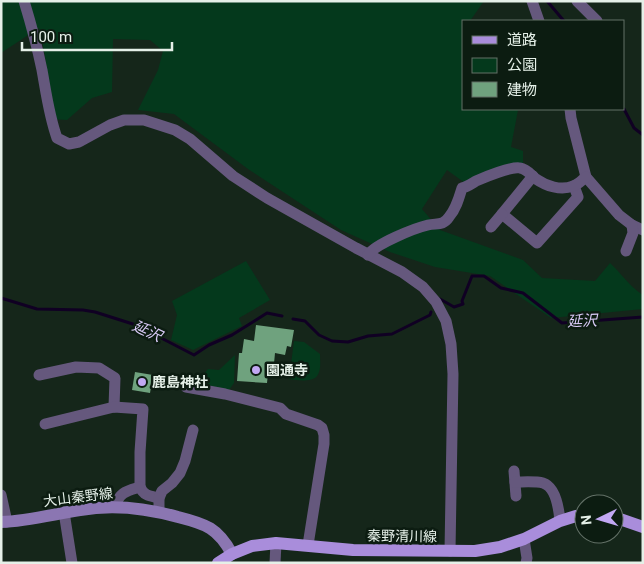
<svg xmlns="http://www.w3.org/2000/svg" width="644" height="564" font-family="Roboto,'Noto Sans JP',sans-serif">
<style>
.green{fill:#04391c}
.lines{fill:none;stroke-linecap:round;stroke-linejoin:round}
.stream{stroke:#100023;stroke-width:3}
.building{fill:#6fa27e}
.street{stroke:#65587d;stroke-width:11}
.secondary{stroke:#8b76b2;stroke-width:12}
.primary{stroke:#a98ddb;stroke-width:12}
.poi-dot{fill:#c2a8f3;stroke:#0c1c11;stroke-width:2}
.labels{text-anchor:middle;stroke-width:5;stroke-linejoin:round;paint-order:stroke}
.poi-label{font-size:14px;font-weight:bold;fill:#e5f0e8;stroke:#0c1c11;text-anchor:start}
.street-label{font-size:14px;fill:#e5f0e8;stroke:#0c1c11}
.water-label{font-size:15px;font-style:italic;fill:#dacbf8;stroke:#0c1c11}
</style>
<rect width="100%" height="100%" fill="#15261a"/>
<g class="green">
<path d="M1 1H484L470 21H463V109H513L518 110 511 147 523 151V168L465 183 447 170 422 209 440 230 523 260 542 278 595 281 610 263C621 273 630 287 643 295V309L551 318 490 276 435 267 390 252 341 230 248 169 174 114 138 110 158 70 163 51 150 40 113 39 112 92 92 98 67 120 52 119C49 88 47 58 39 28L1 53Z"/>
<polygon points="246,261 270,300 239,318 242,326 193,350 171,340 177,315 172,301"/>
<path d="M294 341 304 342 320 354C320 360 321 367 319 372 316 384 298 380 289 379Z"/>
<polygon points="235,355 234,383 229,390 196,384 208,369 219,370"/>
</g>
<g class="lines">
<g class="stream">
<polyline points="547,1 564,21"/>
<polyline points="622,109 624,109 634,128 643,135"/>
<polyline points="1,298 37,309 83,310 95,312 136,325 194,355 209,345 232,335 267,313 282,316"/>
<polyline points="440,299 454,307 463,304 462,301 472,276 484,276 501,288 523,293 562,323 643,317"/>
<polyline points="293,319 305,321 319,335 332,341 348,342 368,336 392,334 430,315 431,312"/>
</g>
</g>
<g class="building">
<polygon points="256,325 294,330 291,347 287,346 285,355 275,353 273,374 268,373 267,383 237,381 239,353 242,353 244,339 254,341"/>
<polygon points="135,372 153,375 150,393 132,390"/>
</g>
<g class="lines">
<g class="street">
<path d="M24 1C31 24 37 46 42 70 46 92 49 116 57 138L69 144 79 142 110 125 124 120H144L175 130 190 139 233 176 267 198 356 248 402 272 423 287 436 302 446 321 451 344 453 374 450 551"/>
<polyline points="532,1 539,21"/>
<polyline points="577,1 597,21"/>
<polyline points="570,109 571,118 586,177 619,215 632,225 643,230"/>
<polyline points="533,176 502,214 537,243 578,197 574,186"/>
<polyline points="491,227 502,214"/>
<polyline points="626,251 633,233 632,225"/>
<path d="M368 255C375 244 415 228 428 225 437 223 443 226 449 217 456 209 459 198 462 188 467 187 471 184 476 181 485 177 512 166 520 168 527 169 531 175 536 179 546 186 561 191 573 186 578 185 582 180 586 177"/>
<polyline points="39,375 76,367 99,368 115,378 114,407"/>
<polyline points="186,387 225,394 280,408 286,414 318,425 322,428 324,435 324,444 308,545"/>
<polyline points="45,424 114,407 143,409 140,452 140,487"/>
<polyline points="514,471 516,496"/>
<path d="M515 482C523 482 536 481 543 483 556 487 559 510 560 521"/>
<polyline points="1,495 7,522"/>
<path d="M115 507C119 492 127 491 140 487 144 496 150 496 159 498"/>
<polyline points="159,511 159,498 162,491 172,483 180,473 185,461 193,430"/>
<polyline points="64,512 72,563"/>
<polyline points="524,539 527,558 526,563"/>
<polyline points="275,563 276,543"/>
</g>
<path class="secondary" d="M1 522C28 521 54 514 80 510 113 504 146 508 178 517 206 524 218 528 232 554"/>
<g class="primary">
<polyline points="614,517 643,527"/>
<polyline points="218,563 232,554 252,546 276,543 353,550 475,551 500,547 524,539 560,521 576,516 584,515"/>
</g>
</g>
<g class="poi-dot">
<circle cx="256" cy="370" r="5"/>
<circle cx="142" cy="382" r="5"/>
</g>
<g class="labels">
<g class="poi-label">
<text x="266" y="375">園通寺</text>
<text x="152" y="387">鹿島神社</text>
</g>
<g class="street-label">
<text transform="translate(78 497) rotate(-7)" y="5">大山秦野線</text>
<text transform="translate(402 536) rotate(1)" y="5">秦野清川線</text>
</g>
<g class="water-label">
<text transform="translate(582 321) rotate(-2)" y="5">延沢</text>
<text transform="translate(147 331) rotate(25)" y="5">延沢</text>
</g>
</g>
<rect width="644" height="564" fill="none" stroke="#e5f0e8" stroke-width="5"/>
<rect x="462" y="20" width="162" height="90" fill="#0c1c11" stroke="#637167"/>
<rect x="472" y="36" width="25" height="8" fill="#a98ddb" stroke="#637167"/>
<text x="507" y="45" font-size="15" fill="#e5f0e8">道路</text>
<rect x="472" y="58" width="25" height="15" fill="#04391c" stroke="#637167"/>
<text x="507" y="70" font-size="15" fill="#e5f0e8">公園</text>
<rect x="472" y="82" width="25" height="15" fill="#6fa27e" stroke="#637167"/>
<text x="507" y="95" font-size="15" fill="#e5f0e8">建物</text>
<g transform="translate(599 519) rotate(265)"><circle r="24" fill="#0c1c11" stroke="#637167"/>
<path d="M0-4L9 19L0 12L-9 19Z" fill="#c2a8f3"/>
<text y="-8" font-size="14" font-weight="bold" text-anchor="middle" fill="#e5f0e8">N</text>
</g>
<path d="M22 42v8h150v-8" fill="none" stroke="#e5f0e8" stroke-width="2.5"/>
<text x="30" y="42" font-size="15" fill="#e5f0e8" stroke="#0c1c11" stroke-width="4" paint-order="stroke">100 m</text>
</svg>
